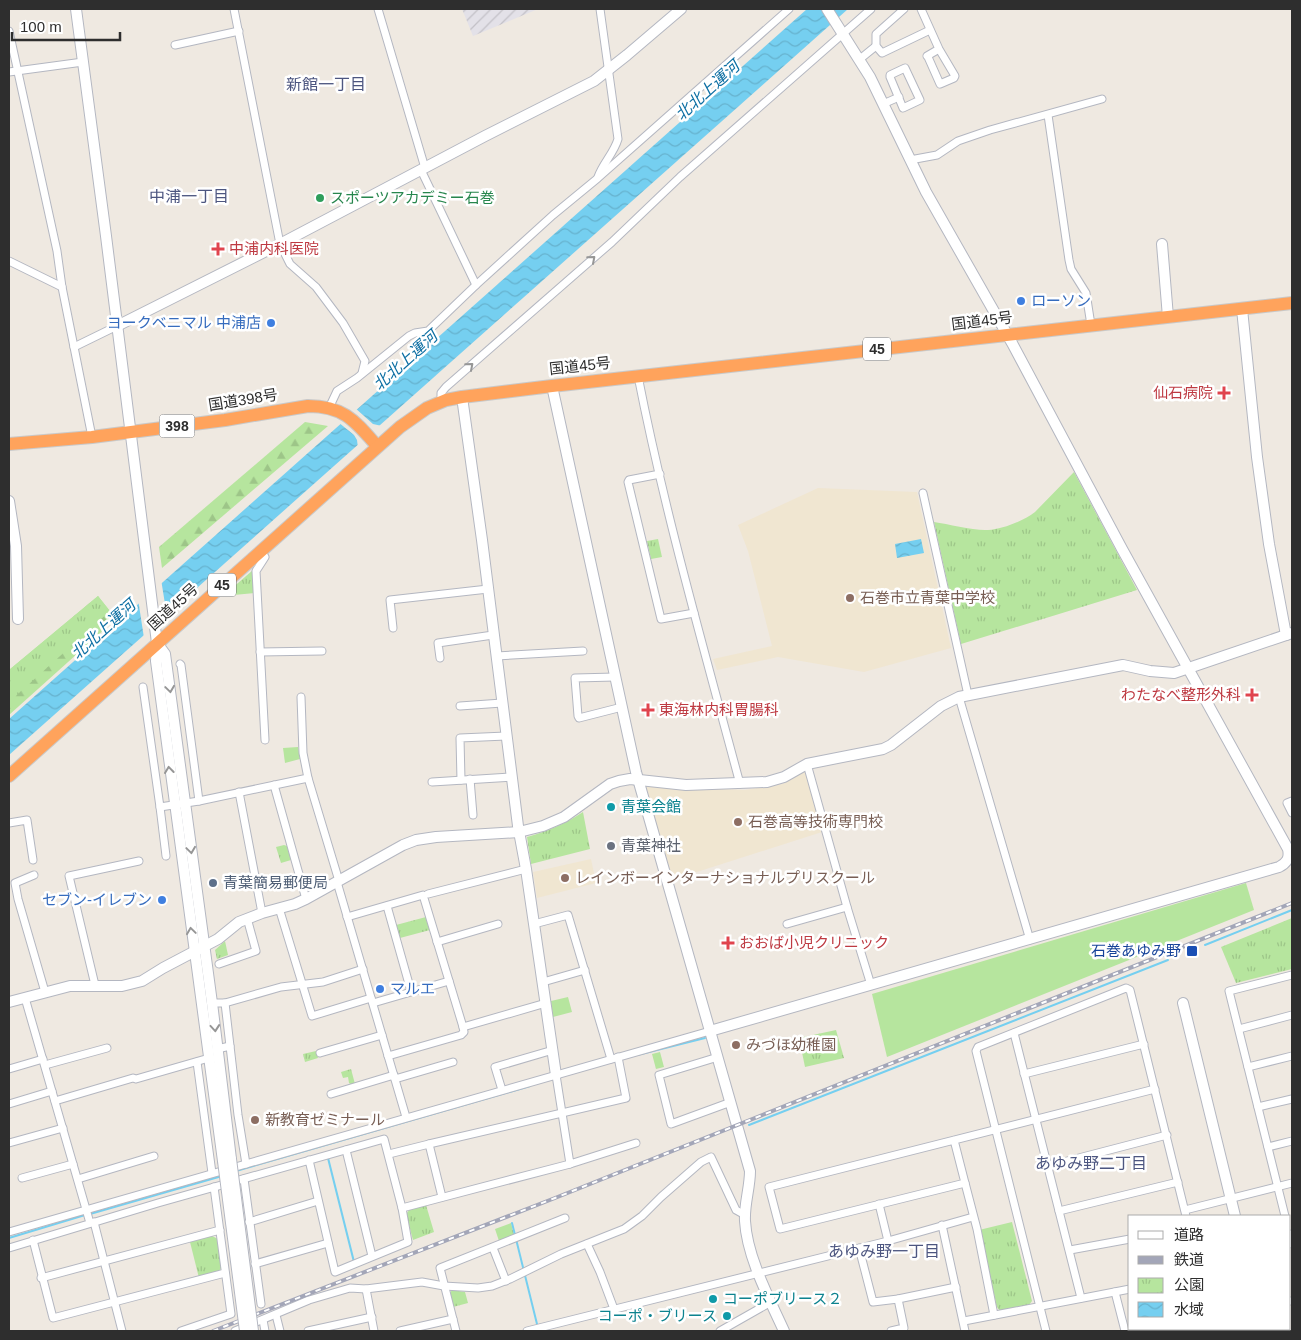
<svg xmlns="http://www.w3.org/2000/svg" width="1301" height="1340" font-family="Helvetica,'Noto Sans JP',sans-serif">
<style>
.industrial{fill:url(#industrial-furrows)}
.education{fill:#f0e6d1}
.grass{fill:#b6e59e}
.forest{fill:url(#forest-firs)}
.park{fill:url(#park-tufts)}
.water{fill:url(#water-waves)}
.pier{fill:#efe9e1}
.lines{fill:none;stroke-linecap:round;stroke-linejoin:round}
.stream{stroke:#75cff0;stroke-width:2}
.street-casing{stroke:#b4b7c1;stroke-width:9}
.secondary-casing{stroke:#b4b7c1;stroke-width:12}
.highway-casing{stroke:#c9c9c9;stroke-width:14}
.street{stroke:#fff;stroke-width:7}
.secondary{stroke:#fff;stroke-width:10}
.highway{stroke:#ffa35c;stroke-width:12}
.rail-casing{stroke:#a3a6b8;stroke-width:4}
.rail{stroke:#fff;stroke-width:2;stroke-dasharray:5.5;stroke-linecap:butt}
.secondary-bridge-casing{stroke:#b4b7c1;stroke-width:12;stroke-linecap:butt}
.secondary-bridge{stroke:#fff;stroke-width:10}
.oneway{stroke:#969696}
.leisure-dot{fill:#2e9e5b;stroke:#fff;stroke-width:2}
.health-dot{fill:#e0444e;stroke:#fff;stroke-width:2}
.shop-dot{fill:#3f7fe0;stroke:#fff;stroke-width:2}
.education-dot{fill:#8d6e63;stroke:#fff;stroke-width:2}
.culture-dot{fill:#0f9aa8;stroke:#fff;stroke-width:2}
.worship-dot{fill:#6b7280;stroke:#fff;stroke-width:2}
.service-dot{fill:#5c6f8a;stroke:#fff;stroke-width:2}
.transit-dot{fill:#1a4fb4;stroke:#fff;stroke-width:2}
.labels{text-anchor:middle;stroke-width:5;stroke-linejoin:round;paint-order:stroke}
.shield{fill:#fff;stroke:#6d6d6d;stroke-width:1}
.shield-label{font-size:14px;font-weight:bold;fill:#2e2e2e}
.leisure-label{font-size:15px;fill:#27864d;stroke:#fff;text-anchor:start}
.health-label{font-size:15px;fill:#be3a42;stroke:#fff;text-anchor:start}
.shop-label{font-size:15px;fill:#366cbe;stroke:#fff;text-anchor:start}
.street-label{font-size:15px;fill:#2e2e2e;stroke:#fff}
.education-label{font-size:15px;fill:#785e54;stroke:#fff;text-anchor:start}
.culture-label{font-size:15px;fill:#0d838f;stroke:#fff;text-anchor:start}
.worship-label{font-size:15px;fill:#5b616d;stroke:#fff;text-anchor:start}
.service-label{font-size:15px;fill:#4e5e75;stroke:#fff;text-anchor:start}
.transit-label{font-size:15px;fill:#164399;stroke:#fff;text-anchor:end}
.neighbourhood-label{font-size:16px;fill:#4d5680;stroke:#fff}
.water-label{font-size:16px;font-style:italic;fill:#0d6fa3;stroke:#fff}
</style>
<defs>
<pattern id="industrial-furrows" width="10" height="10" patternUnits="userSpaceOnUse" patternTransform="scale(1.25)"><rect width="10" height="10" fill="#e3e1e8"/><path d="M-1 1l2-2M0 10L10 0M9 11l2-2" fill="none" stroke="#c3c1c7"/></pattern>
<pattern id="forest-firs" width="22" height="20" patternUnits="userSpaceOnUse" patternTransform="scale(1.25)"><rect width="22" height="20" fill="#b6e59e"/><path d="M5 1l3.5 6h-7zM16 11l3.5 6h-7z" fill="#9dc588"/></pattern>
<pattern id="park-tufts" width="24" height="20" patternUnits="userSpaceOnUse" patternTransform="scale(1.25)"><rect width="24" height="20" fill="#b6e59e"/><path d="M3 7l-1-3M5 7V3M7 7l1-3M15 17l-1-3M17 17v-4M19 17l1-3" fill="none" stroke="#9dc588"/></pattern>
<pattern id="water-waves" width="16" height="10" patternUnits="userSpaceOnUse" patternTransform="scale(1.25)"><rect width="16" height="10" fill="#75cff0"/><path d="M0 5q4-4 8 0t8 0" fill="none" stroke="#66b2ce"/></pattern>
</defs>
<rect width="100%" height="100%" fill="#efe9e1"/>
<polygon class="industrial" points="462,9 538,9 473,36"/>
<g class="education">
<polygon points="818,488 917,492 951,648 864,672 778,657 717,670 713,659 772,646 748,551 738,525"/>
<polygon points="806,771 822,832 672,880 646,786 745,790 782,784"/>
<polygon points="591,859 596,883 537,898 533,872"/>
</g>
<polygon class="grass" points="1246,883 1254,910 887,1057 872,994"/>
<g class="forest">
<polygon points="305,422 328,426 162,568 159,547"/>
<polygon points="98,596 116,619 9,715 9,670"/>
</g>
<g class="park">
<path d="M1074 472 1137 590 961 644 934 522C949 524 974 531 988 530 1003 529 1023 521 1035 512Z"/>
<polygon points="658,539 662,557 651,559 647,541"/>
<polygon points="253,570 255,593 223,596"/>
<polygon points="98,596 110,611 9,702 9,670"/>
<polygon points="298,747 300,759 285,763 283,748"/>
<path d="M583 812 590 849 531 864 527 837C548 831 565 824 583 812Z"/>
<polygon points="284,845 287,846 291,860 281,863 276,847"/>
<polygon points="426,917 430,930 400,938 396,925"/>
<polygon points="1292,918 1292,969 1236,983 1221,947"/>
<polygon points="225,941 228,955 217,959 215,950"/>
<polygon points="568,997 572,1012 553,1017 551,1001"/>
<polygon points="836,1030 844,1058 805,1067 799,1038"/>
<polygon points="316,1051 318,1058 305,1062 303,1054"/>
<polygon points="660,1052 664,1067 656,1069 652,1054"/>
<polygon points="351,1069 355,1084 352,1085 349,1083 348,1077 343,1078 341,1072"/>
<polygon points="426,1205 434,1232 413,1240 406,1214 410,1209"/>
<polygon points="1012,1222 1032,1301 1029,1305 1000,1311 997,1307 979,1230"/>
<polygon points="511,1223 514,1235 499,1241 495,1229"/>
<polygon points="212,1236 218,1239 221,1268 218,1273 199,1278 190,1242"/>
<polygon points="452,1290 465,1292 468,1303 453,1307 450,1293"/>
</g>
<g class="water">
<polygon points="807,9 848,9 9,755 9,719"/>
<polygon points="921,539 924,553 897,558 895,544"/>
</g>
<g class="pier">
<polygon points="354,407 373,424 382,426 358,448 357,440 354,435 338,422"/>
<polygon points="161,579 165,604 170,610 174,611 144,638 138,599"/>
</g>
<g class="lines">
<g class="stream">
<polyline points="1205,945 1292,910"/>
<polyline points="637,1055 705,1038"/>
<polyline points="749,1125 1168,960"/>
<polyline points="328,1158 354,1262"/>
<polyline points="236,1171 530,1086"/>
<polyline points="90,1214 222,1176"/>
<polyline points="512,1223 515,1235"/>
<polyline points="9,1238 85,1215"/>
<polyline points="516,1239 537,1324"/>
</g>
<defs>
<g id="street">
<polyline points="234,9 280,244 290,264 316,287 343,323 365,361 362,373"/>
<polyline points="378,9 425,168"/>
<polyline points="904,9 876,34 876,46 882,53 930,30"/>
<polyline points="921,9 939,49 955,76 954,78 940,84 928,57 927,56 939,49"/>
<polyline points="9,31 57,251 62,287 92,437"/>
<polyline points="175,45 239,31"/>
<polyline points="860,59 876,46"/>
<polygon points="905,68 920,100 903,108 890,77 890,75"/>
<polyline points="9,72 83,62"/>
<polyline points="883,104 899,97"/>
<polyline points="1048,115 1069,260 1071,269 1086,293 1091,325"/>
<polyline points="910,160 937,155 958,141 990,130 1102,99"/>
<polyline points="421,170 476,285"/>
<path d="M598 177C603 163 614 153 618 139L600 9"/>
<polyline points="9,261 62,287"/>
<polyline points="74,347 117,326"/>
<path d="M638 376C665 514 704 649 740 784"/>
<polyline points="441,402 441,393 446,387 612,242 680,177 871,9"/>
<polyline points="329,408 337,391 357,378 409,336 415,333 428,331 476,285 553,215 598,178 789,9"/>
<polyline points="660,474 629,480 628,482 661,619 694,613"/>
<polyline points="923,493 968,695"/>
<polyline points="260,551 265,557 256,571 265,740"/>
<polyline points="393,628 390,600 488,589"/>
<polyline points="260,652 322,651"/>
<polyline points="496,656 583,651"/>
<polyline points="440,658 438,643 493,635"/>
<polyline points="180,664 181,665 199,801"/>
<polyline points="615,677 575,678 578,716 579,718 622,707"/>
<polyline points="143,687 160,807 199,801 308,778"/>
<polyline points="301,697 303,753 308,778 339,881"/>
<polyline points="959,697 1030,940"/>
<polyline points="460,706 502,703"/>
<polyline points="807,764 847,907 871,985"/>
<polyline points="470,779 473,815"/>
<polyline points="461,780 460,738 506,736"/>
<polyline points="432,782 512,777"/>
<polyline points="274,785 306,899"/>
<polyline points="239,792 262,913"/>
<polyline points="1292,801 1287,803 1292,813"/>
<polyline points="160,807 166,856"/>
<polyline points="9,823 27,820 33,860"/>
<polyline points="34,875 15,883 18,899 45,992"/>
<polyline points="337,882 406,1117"/>
<polyline points="428,894 526,869"/>
<polyline points="387,906 411,991"/>
<polyline points="279,908 312,1016 371,998"/>
<polyline points="347,917 423,895 463,1027 464,1032 461,1035 388,1056"/>
<polyline points="534,924 568,915 611,1059"/>
<polyline points="787,924 847,907"/>
<polyline points="437,942 498,924"/>
<polyline points="219,964 256,951 247,918"/>
<polyline points="543,982 585,970"/>
<polyline points="95,985 69,876 139,861"/>
<polyline points="25,998 90,1223"/>
<polyline points="212,1003 225,1003 281,987 323,982 363,969"/>
<polyline points="225,1003 230,1046"/>
<polyline points="373,1003 449,981"/>
<polyline points="463,1027 546,1003"/>
<polyline points="1239,1029 1292,1015"/>
<polyline points="1014,1033 1081,1298"/>
<polyline points="217,1049 230,1046 238,1115 246,1164"/>
<polyline points="320,1053 382,1035"/>
<polyline points="718,1057 659,1075 671,1124 731,1102"/>
<polyline points="197,1062 212,1173"/>
<polyline points="45,1065 107,1048"/>
<polyline points="1248,1067 1292,1056"/>
<polyline points="9,1069 43,1059"/>
<polyline points="1024,1074 1144,1044"/>
<polyline points="556,1075 570,1164 636,1143"/>
<polyline points="395,1079 453,1062"/>
<polyline points="502,1090 495,1067 553,1050"/>
<polyline points="331,1094 394,1075"/>
<polyline points="55,1101 133,1078 136,1079 209,1058"/>
<polyline points="9,1104 52,1091"/>
<polyline points="1258,1107 1292,1099"/>
<polyline points="954,1140 965,1183 780,1229 769,1187 1155,1089"/>
<polyline points="9,1143 63,1128"/>
<polyline points="429,1144 626,1098 618,1057"/>
<polyline points="1268,1147 1292,1141"/>
<polyline points="346,1150 372,1256"/>
<polyline points="389,1154 429,1144 442,1197"/>
<polyline points="1048,1166 1167,1135"/>
<polyline points="22,1178 73,1164"/>
<polyline points="78,1179 154,1156"/>
<polyline points="244,1179 261,1304"/>
<polyline points="965,1183 977,1229 994,1315"/>
<polyline points="879,1204 888,1241"/>
<polyline points="402,1208 570,1164"/>
<polyline points="1185,1210 1292,1183"/>
<polyline points="1059,1211 1178,1182"/>
<polyline points="1285,1216 1229,991 1292,975"/>
<polyline points="94,1222 122,1331"/>
<polyline points="249,1222 318,1201"/>
<polyline points="942,1225 965,1331"/>
<polyline points="9,1232 710,1031"/>
<polyline points="1290,1234 1292,1244"/>
<polyline points="33,1240 53,1318 225,1273"/>
<polyline points="587,1244 600,1272 614,1309"/>
<polyline points="9,1248 158,1203 384,1139 402,1208 408,1242 335,1272 309,1160"/>
<polyline points="493,1248 506,1281"/>
<polyline points="859,1248 873,1302 898,1299 956,1287"/>
<polyline points="1070,1250 1130,1239"/>
<polyline points="255,1264 328,1243"/>
<polyline points="41,1278 220,1230"/>
<polyline points="366,1289 374,1331"/>
<polyline points="1115,1292 1125,1331"/>
<polyline points="1290,1301 1292,1301"/>
<polyline points="276,1315 280,1331"/>
<polyline points="263,1320 265,1331"/>
<polyline points="964,1321 1130,1289"/>
<polyline points="181,1331 231,1314 214,1187"/>
<polyline points="235,1331 309,1300 350,1288 366,1289 422,1282 444,1286 478,1288 492,1286 510,1279 561,1254 624,1229 642,1216 661,1197 701,1162 711,1157 736,1210 745,1215"/>
<polyline points="308,1331 372,1317"/>
<polyline points="400,1331 453,1319"/>
<polyline points="456,1331 440,1268 565,1218"/>
<polyline points="527,1331 888,1241 973,1217"/>
<polyline points="720,1331 771,1302"/>
<polyline points="891,1331 904,1328 898,1299"/>
<polyline points="1046,1331 976,1051 978,1047 1126,988 1130,990 1186,1216"/>
<polyline points="1144,1331 1157,1329"/>
</g>
<g id="secondary">
<polyline points="76,9 106,236 155,627 157,643 156,661 223,1161"/>
<polyline points="1162,244 1168,317"/>
<polyline points="1242,309 1257,457 1269,544 1286,635"/>
<polyline points="117,326 280,244 485,136 594,81 627,55 681,9"/>
<path d="M552 386 636 772 750 1171C750 1188 744 1204 745 1221 747 1257 769 1298 784 1331"/>
<polyline points="462,397 482,540 518,826 526,869 556,1075"/>
<polyline points="9,501 16,546 18,619"/>
<polyline points="157,643 165,654 212,1003 231,1159"/>
<polyline points="9,1002 70,986 122,986 142,981 163,968 218,939 239,922 262,913 295,904 306,899 403,845 416,840 436,837 519,832 543,826 564,817 610,784 619,781 630,779 686,785 767,782 784,777 807,764 883,749 891,745 941,706 959,697 1123,665 1150,671 1174,673 1292,633"/>
<polyline points="1183,1003 1235,1216"/>
<path d="M710 1031 1279 867C1287 863 1290 858 1288 849L1122 549 1012 343 926 192 870 77 827 9"/>
<polyline points="1264,1329 1264,1331"/>
</g>
<g id="highway">
<path d="M9 444 92 437 225 420 308 406C344 406 355 421 377 446"/>
<polyline points="9,776 400,427 427,408 446,400 462,397 552,386 1292,303"/>
</g>
</defs>
<use href="#street" class="street-casing"/>
<use href="#secondary" class="secondary-casing"/>
<use href="#highway" class="highway-casing"/>
<use href="#street" class="street"/>
<use href="#secondary" class="secondary"/>
<use href="#highway" class="highway"/>
<defs>
<polyline id="rail" points="213,1331 555,1198 1292,903"/>
</defs>
<use href="#rail" class="rail-casing"/>
<use href="#rail" class="rail"/>
<defs>
<g id="secondary-bridge">
<polyline points="231,1159 253,1331"/>
<polyline points="223,1161 245,1331"/>
</g>
</defs>
<use href="#secondary-bridge" class="secondary-bridge-casing"/>
<use href="#secondary-bridge" class="secondary-bridge"/>
</g>
<defs><path id="oneway-chevron" d="M-2-3.5L2.5 0L-2 3.5" fill="none" stroke-width="1.6" stroke-linecap="round" stroke-linejoin="round" transform="scale(1.25)"/></defs>
<g class="oneway">
<use href="#oneway-chevron" transform="translate(592 259) rotate(-41)"/>
<use href="#oneway-chevron" transform="translate(470 366) rotate(-41)"/>
<use href="#oneway-chevron" transform="translate(170 689) rotate(82)"/>
<use href="#oneway-chevron" transform="translate(169 770) rotate(-97)"/>
<use href="#oneway-chevron" transform="translate(191 850) rotate(82)"/>
<use href="#oneway-chevron" transform="translate(191 931) rotate(-98)"/>
<use href="#oneway-chevron" transform="translate(215 1028) rotate(85)"/>
</g>
<circle class="leisure-dot" cx="320" cy="198" r="5"/>
<g class="health-dot">
<path d="M215.5 241.5h5v5h5v5h-5v5h-5v-5h-5v-5h5z"/>
<path d="M1221.5 385.5h5v5h5v5h-5v5h-5v-5h-5v-5h5z"/>
<path d="M1249.5 687.5h5v5h5v5h-5v5h-5v-5h-5v-5h5z"/>
<path d="M645.5 702.5h5v5h5v5h-5v5h-5v-5h-5v-5h5z"/>
<path d="M725.5 935.5h5v5h5v5h-5v5h-5v-5h-5v-5h5z"/>
</g>
<g class="shop-dot">
<circle cx="1021" cy="301" r="5"/>
<circle cx="271" cy="323" r="5"/>
<circle cx="162" cy="900" r="5"/>
<circle cx="380" cy="989" r="5"/>
</g>
<g class="education-dot">
<circle cx="850" cy="598" r="5"/>
<circle cx="738" cy="822" r="5"/>
<circle cx="565" cy="878" r="5"/>
<circle cx="736" cy="1045" r="5"/>
<circle cx="255" cy="1120" r="5"/>
</g>
<g class="culture-dot">
<circle cx="611" cy="807" r="5"/>
<circle cx="713" cy="1299" r="5"/>
<circle cx="727" cy="1316" r="5"/>
</g>
<circle class="worship-dot" cx="611" cy="846" r="5"/>
<circle class="service-dot" cx="213" cy="883" r="5"/>
<rect class="transit-dot" x="1186" y="945" width="12" height="12" rx="2.5"/>
<g class="labels">
<g class="shield">
<rect x="863" y="337.5" width="28" height="23" rx="4"/>
<rect x="159.5" y="414.5" width="35" height="23" rx="4"/>
<rect x="208" y="573.5" width="28" height="23" rx="4"/>
</g>
<g class="shield-label">
<text x="877" y="354">45</text>
<text x="177" y="431">398</text>
<text x="222" y="590">45</text>
</g>
<g class="leisure-label">
<text x="330" y="203">スポーツアカデミー石巻</text>
</g>
<g class="health-label">
<text x="229" y="254">中浦内科医院</text>
<text x="1213" y="398" text-anchor="end">仙石病院</text>
<text x="1241" y="700" text-anchor="end">わたなべ整形外科</text>
<text x="659" y="715">東海林内科胃腸科</text>
<text x="739" y="948">おおば小児クリニック</text>
</g>
<g class="shop-label">
<text x="1031" y="306">ローソン</text>
<text x="261" y="328" text-anchor="end">ヨークベニマル 中浦店</text>
<text x="152" y="905" text-anchor="end">セブン-イレブン</text>
<text x="390" y="994">マルエ</text>
</g>
<g class="street-label">
<text transform="translate(982 321) rotate(-7)" y="5">国道45号</text>
<text transform="translate(580 366) rotate(-6)" y="5">国道45号</text>
<text transform="translate(243 400) rotate(-9)" y="5">国道398号</text>
<text transform="translate(173 607) rotate(-42)" y="5">国道45号</text>
</g>
<g class="education-label">
<text x="860" y="603">石巻市立青葉中学校</text>
<text x="748" y="827">石巻高等技術専門校</text>
<text x="575" y="883">レインボーインターナショナルプリスクール</text>
<text x="746" y="1050">みづほ幼稚園</text>
<text x="265" y="1125">新教育ゼミナール</text>
</g>
<g class="culture-label">
<text x="621" y="812">青葉会館</text>
<text x="723" y="1304">コーポブリース２</text>
<text x="717" y="1321" text-anchor="end">コーポ・ブリース</text>
</g>
<g class="worship-label">
<text x="621" y="851">青葉神社</text>
</g>
<g class="service-label">
<text x="223" y="888">青葉簡易郵便局</text>
</g>
<g class="transit-label">
<text x="1181" y="956">石巻あゆみ野</text>
</g>
<g class="neighbourhood-label">
<text x="326" y="90">新館一丁目</text>
<text x="189" y="202">中浦一丁目</text>
<text x="1091" y="1169">あゆみ野二丁目</text>
<text x="884" y="1257">あゆみ野一丁目</text>
</g>
<g class="water-label">
<text transform="translate(707 90) rotate(-42)" y="6">北北上運河</text>
<text transform="translate(405 360) rotate(-42)" y="6">北北上運河</text>
<text transform="translate(103 629) rotate(-42)" y="6">北北上運河</text>
</g>
</g>
<rect width="1301" height="1340" fill="none" stroke="#2e2e2e" stroke-width="20"/>
<rect x="1128" y="1215" width="162" height="115" fill="#ffffff" stroke="#ababab"/>
<rect x="1138" y="1231" width="25" height="8" fill="#ffffff" stroke="#ababab"/>
<text x="1174" y="1240" font-size="15" fill="#2e2e2e">道路</text>
<rect x="1138" y="1256" width="25" height="8" fill="#a3a6b8" stroke="#ababab"/>
<text x="1174" y="1265" font-size="15" fill="#2e2e2e">鉄道</text>
<rect x="1138" y="1278" width="25" height="15" fill="url(#park-tufts)" stroke="#ababab"/>
<text x="1174" y="1290" font-size="15" fill="#2e2e2e">公園</text>
<rect x="1138" y="1302" width="25" height="15" fill="url(#water-waves)" stroke="#ababab"/>
<text x="1174" y="1315" font-size="15" fill="#2e2e2e">水域</text>
<path d="M12 32v8h108v-8" fill="none" stroke="#2e2e2e" stroke-width="2.5"/>
<text x="20" y="32" font-size="15" fill="#2e2e2e" stroke="#ffffff" stroke-width="4" paint-order="stroke">100 m</text>
</svg>
